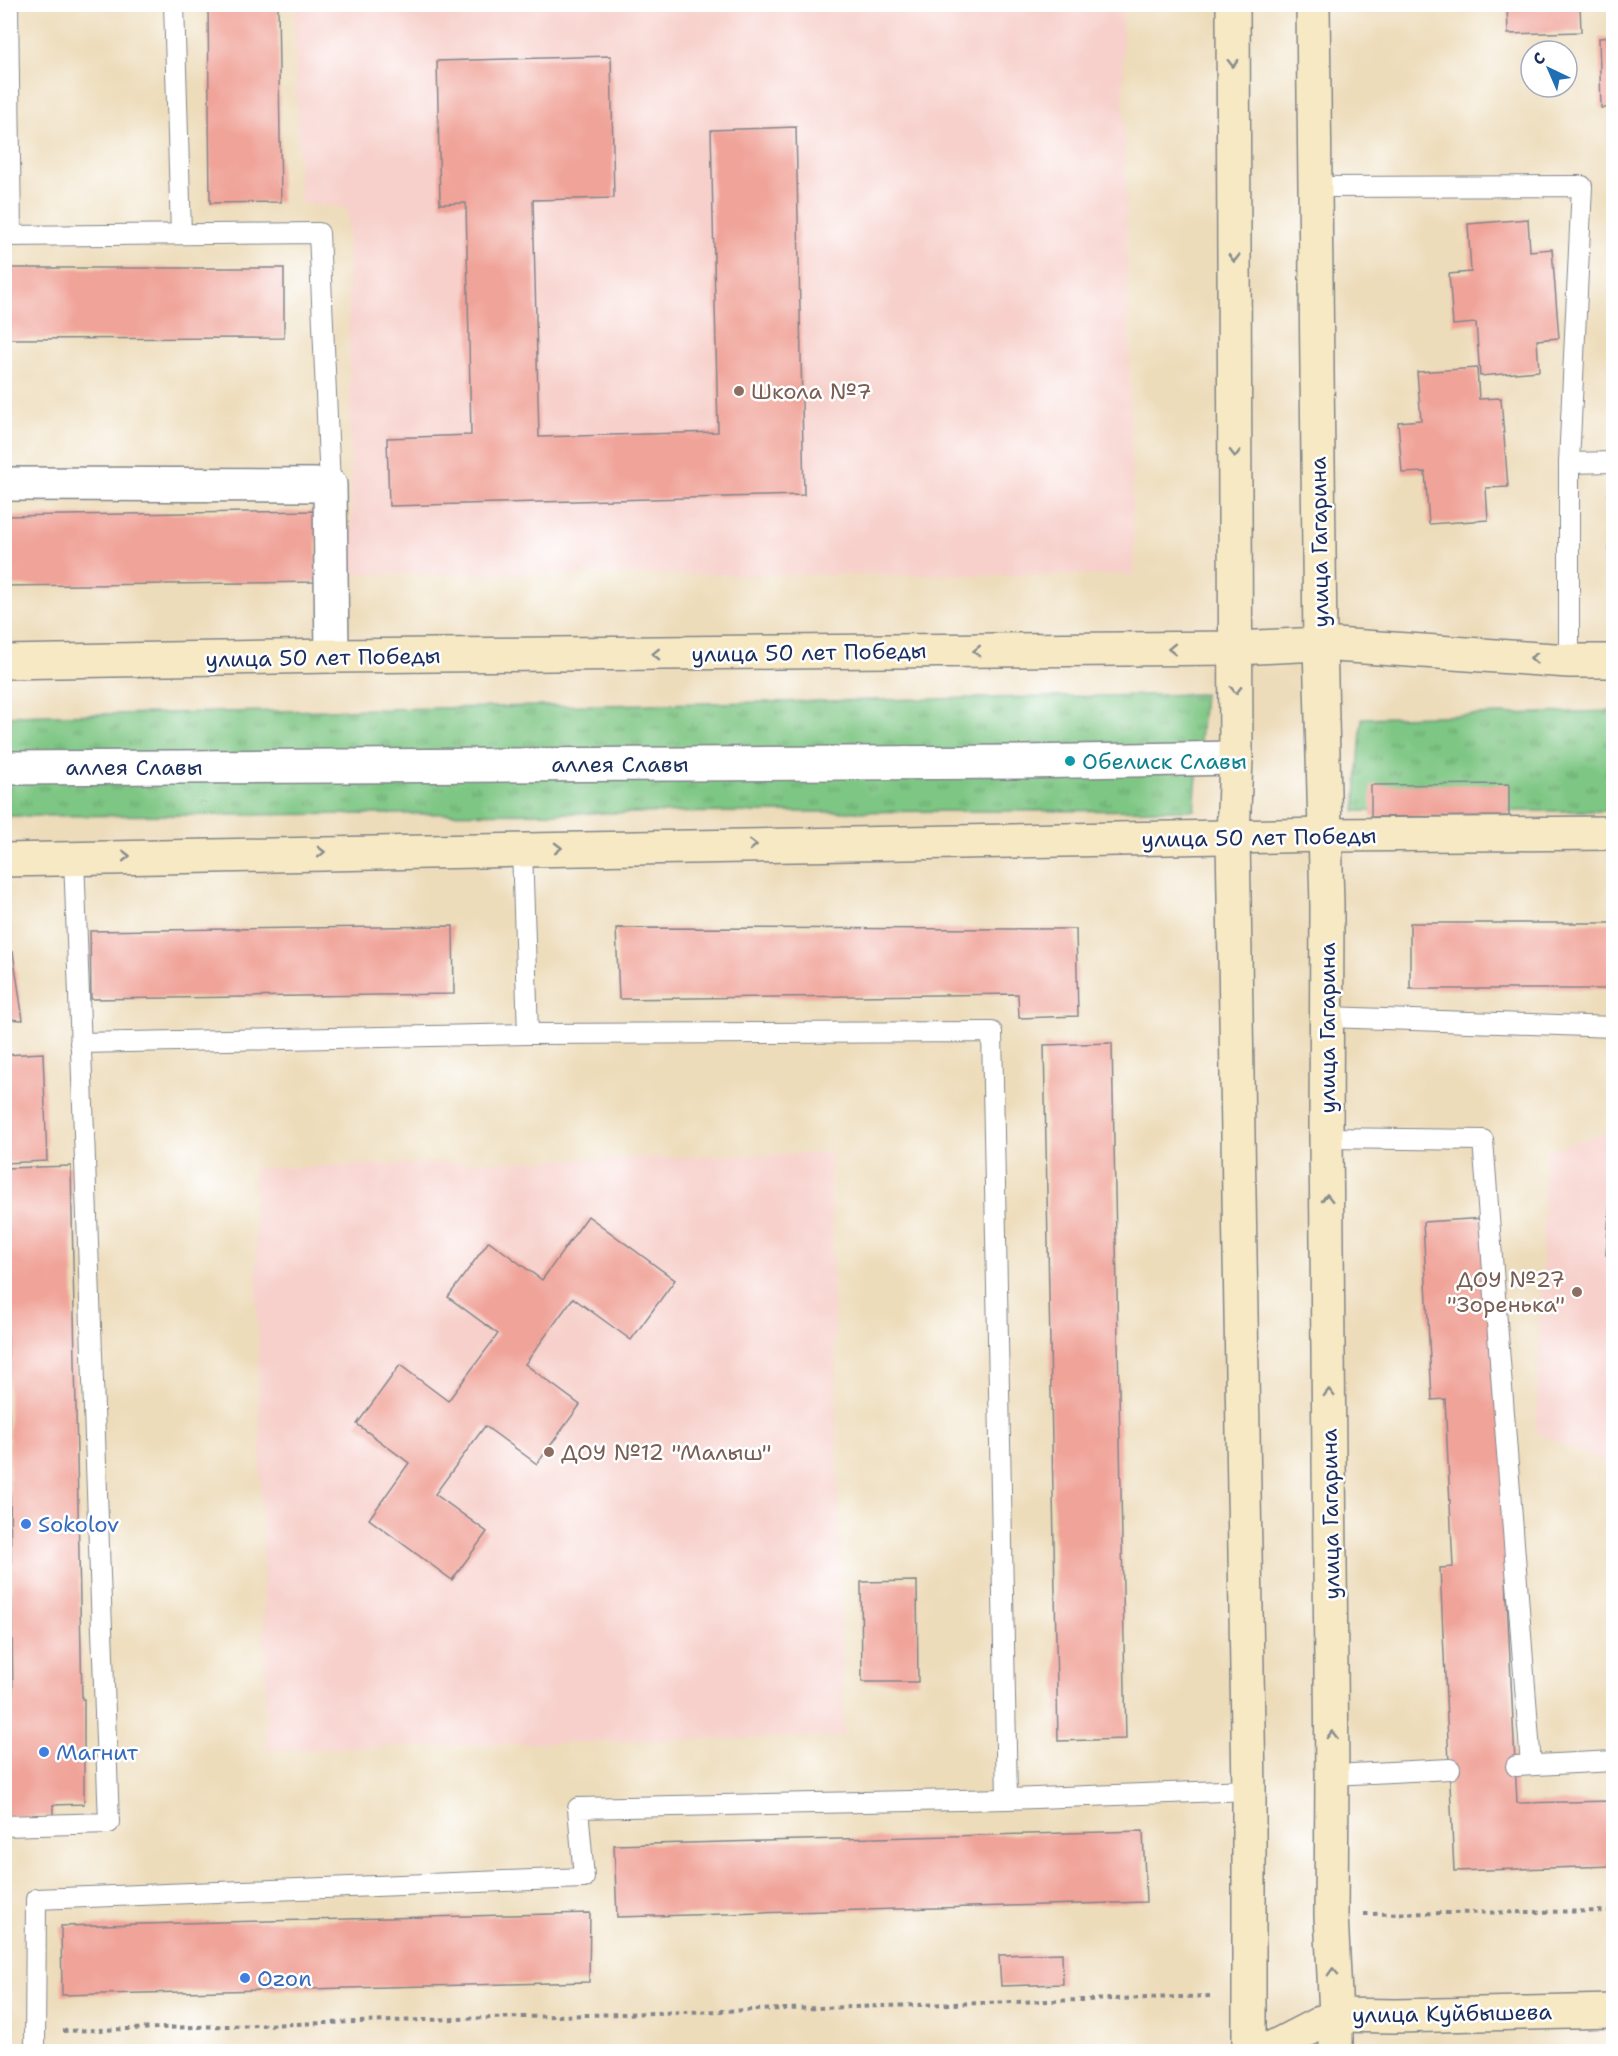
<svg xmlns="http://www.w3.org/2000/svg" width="1618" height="2056" font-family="'Shantell Sans',sans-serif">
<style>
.built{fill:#f7d0cb}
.grass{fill:url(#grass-tufts);stroke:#4c7a70;stroke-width:1.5}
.building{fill:#f0a398}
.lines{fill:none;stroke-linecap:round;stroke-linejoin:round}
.lane-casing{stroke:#84868c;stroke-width:22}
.street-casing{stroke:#84868c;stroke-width:36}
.secondary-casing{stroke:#84868c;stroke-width:36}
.path{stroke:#84868c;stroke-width:4;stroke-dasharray:4.5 4.5;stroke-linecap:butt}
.lane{stroke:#fff;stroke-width:20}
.street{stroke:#fff;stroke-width:33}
.secondary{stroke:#f6e9c3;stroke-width:33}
.oneway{stroke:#888c90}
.education-dot{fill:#8d6e63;stroke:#fff;stroke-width:2}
.culture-dot{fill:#0f9aa8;stroke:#fff;stroke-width:2}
.shop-dot{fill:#3f7fe0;stroke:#fff;stroke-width:2}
.labels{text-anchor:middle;stroke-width:5;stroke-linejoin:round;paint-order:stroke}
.education-label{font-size:22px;fill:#785e54;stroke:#fff;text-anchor:start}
.street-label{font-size:22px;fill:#1b2f5e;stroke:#fff}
.culture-label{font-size:22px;fill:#0d838f;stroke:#fff;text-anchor:start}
.shop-label{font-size:22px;fill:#366cbe;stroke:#fff;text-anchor:start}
</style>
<defs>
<pattern id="grass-tufts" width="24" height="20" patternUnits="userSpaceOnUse" patternTransform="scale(1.5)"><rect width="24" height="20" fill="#7ec683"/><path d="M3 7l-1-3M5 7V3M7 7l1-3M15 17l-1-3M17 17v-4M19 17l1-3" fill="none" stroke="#66a16e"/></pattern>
</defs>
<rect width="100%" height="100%" fill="#fff"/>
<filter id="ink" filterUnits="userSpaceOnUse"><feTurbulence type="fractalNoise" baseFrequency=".0167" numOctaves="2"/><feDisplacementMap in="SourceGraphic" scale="12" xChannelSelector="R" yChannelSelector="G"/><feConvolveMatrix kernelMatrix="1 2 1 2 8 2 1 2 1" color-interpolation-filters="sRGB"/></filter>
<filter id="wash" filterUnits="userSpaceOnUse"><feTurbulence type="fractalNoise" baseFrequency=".008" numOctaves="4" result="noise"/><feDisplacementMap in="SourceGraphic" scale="24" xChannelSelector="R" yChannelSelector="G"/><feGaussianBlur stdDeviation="1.35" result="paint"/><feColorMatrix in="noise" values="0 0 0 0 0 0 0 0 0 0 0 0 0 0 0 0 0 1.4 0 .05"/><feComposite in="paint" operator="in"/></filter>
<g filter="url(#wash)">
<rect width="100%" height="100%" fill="#eddcba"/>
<g class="built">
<polygon points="294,5 1122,5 1134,575 352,574 347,208 300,203"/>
<polygon points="1611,1131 1613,1131 1613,1466 1536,1433 1546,1151"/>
<polygon points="830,1153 844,1736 267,1750 254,1168"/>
</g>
<g class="grass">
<polygon points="1204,694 1194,810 5,816 4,716"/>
<polygon points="1613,711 1613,811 1355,811 1362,718"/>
</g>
<g id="blocks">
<g class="building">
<polygon points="208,4 278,4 281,202 210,203"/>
<polygon points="1507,4 1580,4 1581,32 1508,34"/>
<polygon points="1614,37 1614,108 1601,108 1599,38"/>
<polygon points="611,56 614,198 533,200 539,437 718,432 711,130 796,127 804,495 389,506 387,438 471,435 466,203 440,204 437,61"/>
<polygon points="1528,219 1530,251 1552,249 1559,338 1537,340 1539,371 1480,376 1476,323 1453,325 1449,274 1471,272 1468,224"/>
<polygon points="4,268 284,268 284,338 4,339"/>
<polygon points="1477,368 1479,399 1501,398 1508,487 1486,488 1488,520 1429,524 1425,472 1402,473 1398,422 1421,420 1417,372"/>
<polygon points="1608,494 1614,494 1614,561 1609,561"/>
<polygon points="316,511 317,582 4,586 4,516"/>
<polygon points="1509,784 1509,816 1371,817 1371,785"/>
<rect x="1410" y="923" width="204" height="66"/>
<polygon points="453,926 454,994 91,999 90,931"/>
<polygon points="616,928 1076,929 1078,1016 1019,1018 1018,994 619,999"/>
<polygon points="4,952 13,952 23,1020 4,1019"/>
<polygon points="1112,1043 1126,1739 1058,1741 1044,1045"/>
<polygon points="43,1053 47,1161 4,1163 4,1055"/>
<polygon points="71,1166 82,1699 84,1699 84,1804 53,1805 53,1816 4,1816 4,1699 13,1699 5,1168"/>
<polygon points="1610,1200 1614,1200 1614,1255 1606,1255"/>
<polygon points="588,1216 675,1280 631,1340 573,1298 525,1364 580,1405 537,1464 485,1426 435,1494 487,1532 452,1580 369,1519 409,1463 357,1424 400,1365 448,1401 498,1334 448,1297 489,1241 542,1280"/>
<polygon points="1485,1218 1518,1577 1506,1578 1517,1803 1614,1801 1614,1866 1454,1871 1440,1568 1453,1567 1445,1399 1432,1400 1423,1222"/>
<polygon points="917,1581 918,1682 862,1682 861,1582"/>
<polygon points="1143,1831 1146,1902 617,1917 614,1845"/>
<polygon points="590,1913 589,1982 62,1995 61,1926"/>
<polygon points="4,1934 7,1934 8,2014 4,2014"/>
<polygon points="1062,1953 1063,1984 1001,1986 999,1955"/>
</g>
</g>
</g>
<g filter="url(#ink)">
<use href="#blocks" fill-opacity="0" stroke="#84868c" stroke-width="1.5"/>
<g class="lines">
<defs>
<g id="lane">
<polyline points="8,4 11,236"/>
<polyline points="174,4 181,234"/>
<polyline points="1315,187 1582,186 1569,463 1569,661"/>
<polyline points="4,236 319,233 330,485"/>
<polyline points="1569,463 1614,462"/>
<polyline points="522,849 528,1034 992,1032 1007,1799"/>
<polyline points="1328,1017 1614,1027"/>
<polyline points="80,1043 528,1034"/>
<polyline points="1326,1138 1483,1140 1531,1765"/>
<polyline points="1516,1766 1614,1761"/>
<polyline points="1332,1775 1450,1769"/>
<polyline points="4,1826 109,1823 74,857"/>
<polyline points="35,2052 36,1899 584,1878 578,1808 1007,1799 1249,1790"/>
</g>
<g id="street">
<polyline points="4,484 330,485 332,656"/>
<polyline points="4,768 1023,762 1236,758"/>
</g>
<g id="secondary">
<polyline points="1233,4 1236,758 1233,837 1249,1790 1249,2052"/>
<polyline points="1313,4 1320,644 1327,905 1326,1138 1332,1775 1331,1915 1336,2015 1336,2052"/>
<polyline points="4,662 332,656 1235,648 1320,644 1569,661 1614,661"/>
<polyline points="4,860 1326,835 1614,833"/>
<polyline points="1264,2052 1336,2015 1396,2016 1614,2011"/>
</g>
</defs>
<use href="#lane" class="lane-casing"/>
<use href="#street" class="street-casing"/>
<use href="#secondary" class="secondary-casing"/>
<g class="path">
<polyline points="1364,1914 1614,1911"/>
<polyline points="63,2031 1213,1996"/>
</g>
<use href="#lane" class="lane"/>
<use href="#street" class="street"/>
<use href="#secondary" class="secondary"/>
</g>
<defs><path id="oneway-chevron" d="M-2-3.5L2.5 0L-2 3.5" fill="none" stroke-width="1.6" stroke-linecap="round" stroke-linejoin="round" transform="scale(1.5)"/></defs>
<g class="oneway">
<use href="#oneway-chevron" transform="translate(1233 63) rotate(90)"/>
<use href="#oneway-chevron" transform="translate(1234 258) rotate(90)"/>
<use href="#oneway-chevron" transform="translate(1235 453) rotate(90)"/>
<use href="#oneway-chevron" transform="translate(1172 649) rotate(179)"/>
<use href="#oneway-chevron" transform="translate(977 651) rotate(179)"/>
<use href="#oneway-chevron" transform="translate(656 654) rotate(179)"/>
<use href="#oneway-chevron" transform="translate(1534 658) rotate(-176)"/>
<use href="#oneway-chevron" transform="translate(1236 690) rotate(89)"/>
<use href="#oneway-chevron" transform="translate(753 845) rotate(-1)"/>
<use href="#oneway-chevron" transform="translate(558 848) rotate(-1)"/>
<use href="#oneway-chevron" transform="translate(321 852) rotate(-1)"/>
<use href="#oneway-chevron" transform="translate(126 856) rotate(-1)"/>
<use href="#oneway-chevron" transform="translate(1327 1198) rotate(-91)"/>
<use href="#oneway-chevron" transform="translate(1329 1393) rotate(-91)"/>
<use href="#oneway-chevron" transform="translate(1332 1735) rotate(-91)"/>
<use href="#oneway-chevron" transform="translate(1333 1972) rotate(-92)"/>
</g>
</g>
<g class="education-dot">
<circle cx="739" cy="391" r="6"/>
<circle cx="1577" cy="1292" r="6"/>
<circle cx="549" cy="1452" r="6"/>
</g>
<circle class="culture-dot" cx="1070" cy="761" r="6"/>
<g class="shop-dot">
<circle cx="26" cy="1524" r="6"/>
<circle cx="44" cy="1752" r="6"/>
<circle cx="245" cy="1978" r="6"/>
</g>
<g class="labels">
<g class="education-label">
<text x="751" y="399">Школа №7</text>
<text x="1565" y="1287" text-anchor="end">ДОУ №27<tspan x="1565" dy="25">"Зоренька"</tspan></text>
<text x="561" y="1460">ДОУ №12 "Малыш"</text>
</g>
<g class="street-label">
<text transform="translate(1319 542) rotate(-91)" y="8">улица Гагарина</text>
<text transform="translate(809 652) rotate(-1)" y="8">улица 50 лет Победы</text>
<text transform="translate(323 657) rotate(-1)" y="8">улица 50 лет Победы</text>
<text x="620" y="772">аллея Славы</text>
<text x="134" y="775">аллея Славы</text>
<text transform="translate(1259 837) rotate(-1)" y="8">улица 50 лет Победы</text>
<text transform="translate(1327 1028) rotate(-90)" y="8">улица Гагарина</text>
<text transform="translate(1330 1514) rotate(-91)" y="8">улица Гагарина</text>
<text transform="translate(1452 2013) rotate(-1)" y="8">улица Куйбышева</text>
</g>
<g class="culture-label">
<text x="1082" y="769">Обелиск Славы</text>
</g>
<g class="shop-label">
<text x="38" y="1532">Sokolov</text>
<text x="56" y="1760">Магнит</text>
<text x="257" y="1986">Ozon</text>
</g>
</g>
<rect width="1618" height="2056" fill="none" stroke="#fff" stroke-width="24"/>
<g transform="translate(1549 69) rotate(316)"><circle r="28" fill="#ffffff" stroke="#a4acbf" stroke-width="1.5"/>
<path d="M0-4.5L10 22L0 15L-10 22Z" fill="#1f6fb2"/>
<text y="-9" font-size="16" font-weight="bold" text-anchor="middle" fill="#1b2f5e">С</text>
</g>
</svg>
